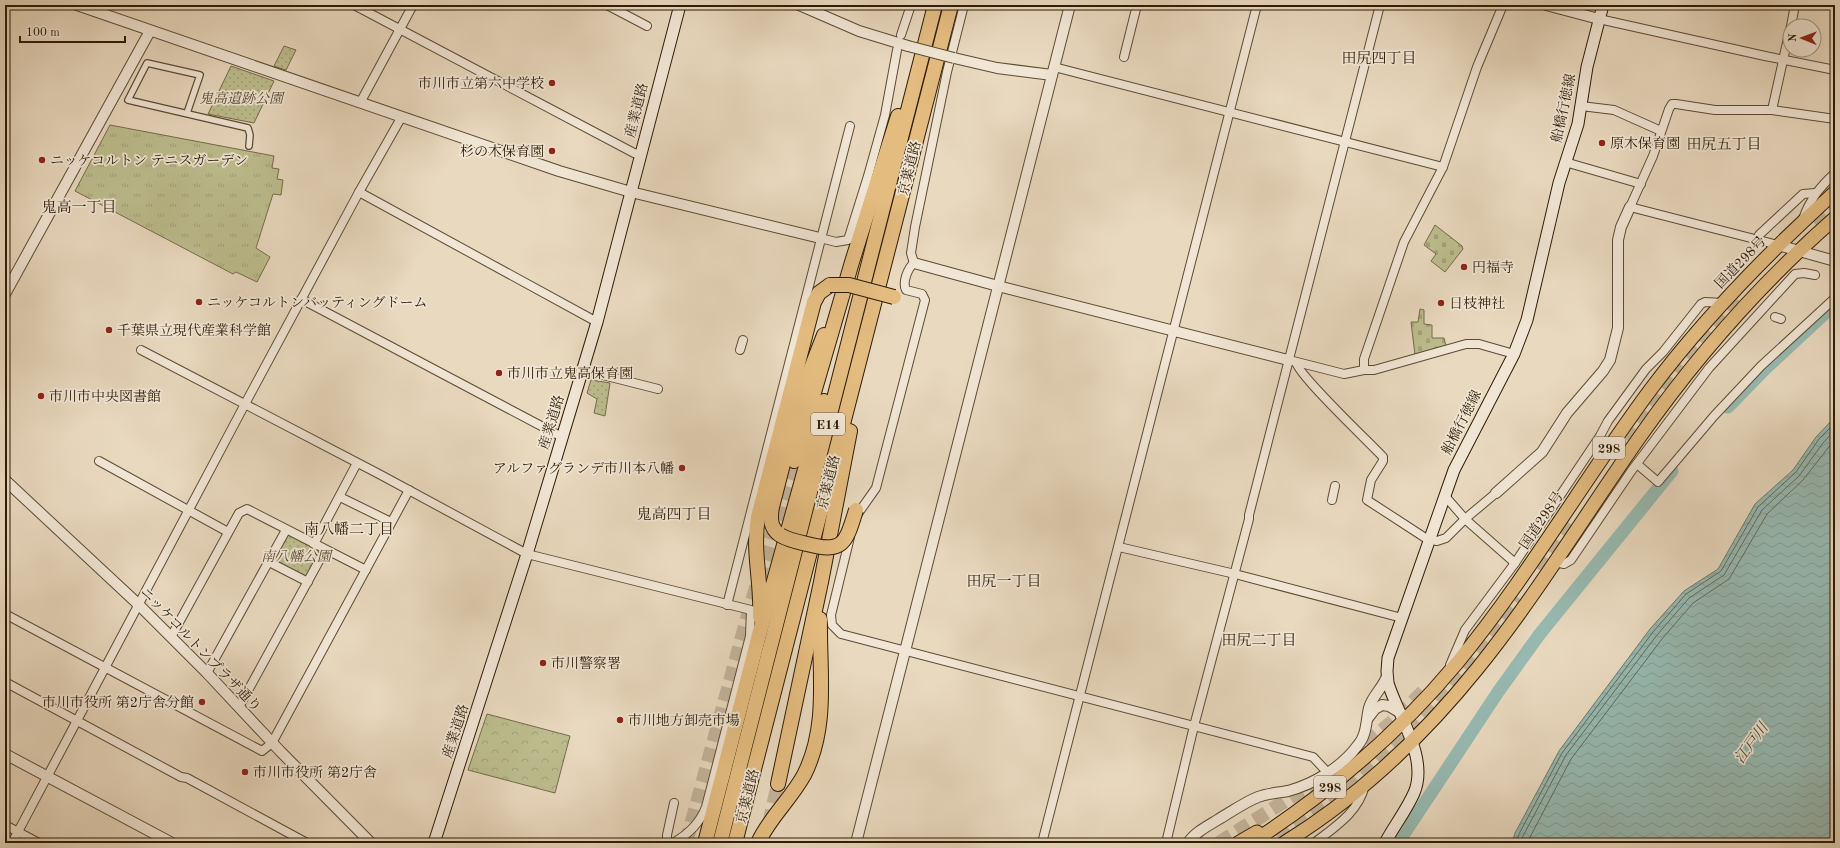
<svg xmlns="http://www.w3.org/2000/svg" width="1840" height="848" font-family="'Old Standard TT','Noto Serif JP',serif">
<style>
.grass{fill:url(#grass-tufts);stroke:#756c4a}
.forest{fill:url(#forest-crowns);stroke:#756c4a}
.cemetery{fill:url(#cemetery-stones);stroke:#756c4a}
.park{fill:url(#park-dots);stroke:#756c4a}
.water{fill:url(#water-waves);stroke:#6d7b6d}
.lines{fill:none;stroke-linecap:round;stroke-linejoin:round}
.shore{stroke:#626b5c;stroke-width:1}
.river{stroke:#97bab2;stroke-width:13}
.motorway-tunnel{stroke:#c3b39a;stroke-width:14;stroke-dasharray:14 7;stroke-linecap:butt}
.pedestrian-casing{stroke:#5c4b34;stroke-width:8}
.minor-casing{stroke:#5c4b34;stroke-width:10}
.tertiary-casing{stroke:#5c4b34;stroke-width:12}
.secondary-casing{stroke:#2d1c06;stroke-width:13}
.trunk-casing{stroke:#2d1c06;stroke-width:15}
.motorway-casing{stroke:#2d1c06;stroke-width:16}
.pedestrian{stroke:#f1e6d5;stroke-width:5.5}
.minor{stroke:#f1e6d5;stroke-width:8}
.tertiary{stroke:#f1e6d5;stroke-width:10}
.secondary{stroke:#f1e6d5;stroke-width:11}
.trunk{stroke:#e4bc80;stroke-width:13}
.motorway{stroke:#e4bc80;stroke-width:14}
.tertiary-bridge-casing{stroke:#5c4b34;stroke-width:12;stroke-linecap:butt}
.motorway-bridge-casing{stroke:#2d1c06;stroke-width:16;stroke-linecap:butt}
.tertiary-bridge{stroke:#f1e6d5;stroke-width:10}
.motorway-bridge{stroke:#e4bc80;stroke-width:14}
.poi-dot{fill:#8f2418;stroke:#f1e6d5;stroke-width:1.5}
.labels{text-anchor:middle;stroke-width:3.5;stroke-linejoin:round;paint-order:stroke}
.shield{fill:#f1e6d5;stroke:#685944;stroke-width:1}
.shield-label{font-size:13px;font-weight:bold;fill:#2d1c06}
.poi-label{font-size:14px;fill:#2d1c06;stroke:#f1e6d5;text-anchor:start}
.park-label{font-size:14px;font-style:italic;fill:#584c2f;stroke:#f1e6d5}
.street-label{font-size:14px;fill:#2d1c06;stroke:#f1e6d5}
.neighbourhood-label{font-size:15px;fill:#2d1c06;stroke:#f1e6d5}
.water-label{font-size:15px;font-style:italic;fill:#4d4b3a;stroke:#f1e6d5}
</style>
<defs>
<pattern id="grass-tufts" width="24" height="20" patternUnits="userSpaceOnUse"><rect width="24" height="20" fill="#bdbd8e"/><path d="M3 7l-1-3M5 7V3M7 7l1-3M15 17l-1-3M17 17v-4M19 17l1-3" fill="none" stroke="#a3a279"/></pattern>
<pattern id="forest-crowns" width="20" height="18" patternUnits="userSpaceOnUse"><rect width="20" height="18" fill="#bdbd8e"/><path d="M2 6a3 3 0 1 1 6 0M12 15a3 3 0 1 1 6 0" fill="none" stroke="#a3a279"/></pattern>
<pattern id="cemetery-stones" width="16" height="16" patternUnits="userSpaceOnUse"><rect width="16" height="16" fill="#bdbd8e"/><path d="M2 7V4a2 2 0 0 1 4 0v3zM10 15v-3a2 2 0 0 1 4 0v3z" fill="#a3a279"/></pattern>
<pattern id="park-dots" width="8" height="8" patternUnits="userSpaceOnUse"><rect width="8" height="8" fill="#bdbd8e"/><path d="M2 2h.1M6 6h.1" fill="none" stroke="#a3a279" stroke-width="1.8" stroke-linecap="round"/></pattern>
<pattern id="water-waves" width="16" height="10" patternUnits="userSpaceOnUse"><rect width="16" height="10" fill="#97bab2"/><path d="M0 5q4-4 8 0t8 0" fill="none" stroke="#829f98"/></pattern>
</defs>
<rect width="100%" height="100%" fill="#e9d9bf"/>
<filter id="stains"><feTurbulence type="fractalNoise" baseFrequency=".005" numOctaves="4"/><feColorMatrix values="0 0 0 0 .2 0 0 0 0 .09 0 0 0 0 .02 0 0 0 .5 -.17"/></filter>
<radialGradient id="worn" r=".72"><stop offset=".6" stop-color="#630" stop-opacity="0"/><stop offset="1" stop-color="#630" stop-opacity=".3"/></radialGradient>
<polygon class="grass" points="110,125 274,156 272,168 279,169 277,179 283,180 281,195 273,194 256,248 270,257 257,282 236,272 233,274 75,191"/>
<polygon class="forest" points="487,714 570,736 555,793 468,770"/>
<g class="cemetery">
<polygon points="1435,225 1462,246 1463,249 1445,272 1431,261 1436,254 1424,245"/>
<polygon points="1420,309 1424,310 1424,324 1432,325 1432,338 1444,338 1446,346 1415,355 1411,322 1418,322"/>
</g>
<g class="park">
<polygon points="284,46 296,50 286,70 274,66"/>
<polygon points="231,66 274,81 254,123 208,114"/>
<polygon points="591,380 610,383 605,416 594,413 597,399 587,393"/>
<polygon points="288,534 318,550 319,554 307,577 304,578 274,562 273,558"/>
</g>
<polygon class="water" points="1835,417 1835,843 1512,843 1515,833 1559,751 1650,629 1684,591 1718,569 1755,504 1793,470 1816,437"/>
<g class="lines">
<g class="shore">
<polyline points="1516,843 1519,834 1562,753 1653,632 1686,594 1721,571 1758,507 1796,472 1819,439 1835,423"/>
<polyline points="1521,843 1523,836 1566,755 1657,635 1689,598 1724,575 1762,510 1799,476 1823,443 1835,430"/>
<polyline points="1527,843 1571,759 1662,639 1693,603 1729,579 1767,514 1803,480 1835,439"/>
</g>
<g class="river">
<polyline points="1728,407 1765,369 1835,304"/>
<polyline points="1398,843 1498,692 1539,635 1672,471"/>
</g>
<g class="motorway-tunnel">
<polyline points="1817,226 1835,210"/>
<polyline points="1685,356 1736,298"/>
<polyline points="1617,459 1662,395 1684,367"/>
<polyline points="1541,571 1572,525"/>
<polyline points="1350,757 1392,722 1428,687"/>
<polyline points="769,824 778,784"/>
<path d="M1275 834C1374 768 1448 692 1516 596"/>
<polyline points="686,843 751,604 794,461"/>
<polyline points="1219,843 1315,782"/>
</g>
<defs>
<polyline id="pedestrian" points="187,113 200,75 147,63 128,100 248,128 250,135 249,146"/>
<g id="minor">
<polyline points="354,5 634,153 641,154"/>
<polyline points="607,5 647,26"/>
<polyline points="1599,19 1765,56 1835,70"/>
<polyline points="1791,26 1795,5"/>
<polyline points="901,35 911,5"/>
<polyline points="1124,57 1137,5"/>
<polyline points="1054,67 1443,167"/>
<polyline points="360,103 413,5"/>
<polyline points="1581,106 1614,110 1661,131"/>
<polyline points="1772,110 1790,29"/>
<polyline points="1565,162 1641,184"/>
<polyline points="359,192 597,322"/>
<path d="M1803 219C1810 199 1820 187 1835 173"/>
<polyline points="1759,235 1803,194 1815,193"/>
<polyline points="820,238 836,242 848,240 868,176 885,115 897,50"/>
<polyline points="1778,245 1630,207 1653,156 1669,109 1672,104 1676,104 1715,110 1772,110 1835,119"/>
<polyline points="301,299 562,437"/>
<polyline points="1775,317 1781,319"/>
<path d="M141 350 379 474 527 554 751 610 750 636 706 807C700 823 689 834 673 843"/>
<polyline points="740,350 743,340"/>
<polyline points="1293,361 1344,374 1364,370 1374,370 1466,344 1479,344 1514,354"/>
<path d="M1296 362C1298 375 1369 442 1383 457V461L1371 480 1367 500 1427 539 1437 541 1446 538 1465 519 1496 493"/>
<polyline points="583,370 658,389"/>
<polyline points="1364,370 1364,359 1404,242 1443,167 1477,67 1503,5"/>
<polyline points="99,461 228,532"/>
<polyline points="1637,464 1658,482 1714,416 1761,366 1835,298"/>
<polyline points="1445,496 1465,519 1515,563"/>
<polyline points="340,497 391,522"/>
<polyline points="1332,500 1335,486"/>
<path d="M857 515 876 488 925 300 922 294 906 290C902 282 908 268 914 263L911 253 915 227 947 72 964 5"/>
<polyline points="850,537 831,615 832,625 841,634 1313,757 1327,772"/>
<polyline points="314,544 357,463"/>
<polyline points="1119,547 1235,574 1402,618"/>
<polyline points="269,562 308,582"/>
<polyline points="1555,562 1564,564 1571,560 1632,470 1709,368 1795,274 1804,273 1815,275"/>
<polyline points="727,605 850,126"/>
<polyline points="5,614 262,751 272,743 409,490"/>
<polyline points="171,637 239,513 247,509 366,570"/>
<polyline points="1450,665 1465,630 1515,563 1600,436 1608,421 1646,369 1663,352 1701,304 1705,302 1722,303"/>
<polyline points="207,673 286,530"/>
<polyline points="5,682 181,777 187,778 307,843"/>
<polyline points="239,707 325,550"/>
<polyline points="5,825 39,843"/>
<polyline points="12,843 245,404 359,192 401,118"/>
<polyline points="667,843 667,835 674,803"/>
<polyline points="1042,843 1257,5"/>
<polyline points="1166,843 1194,726 1249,519 1249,515 1380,5"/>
<path d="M1314 843C1335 827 1359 812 1365 785"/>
</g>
<g id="tertiary">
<polyline points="77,5 559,171 631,192 820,238"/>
<polyline points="799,5 859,31 908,46"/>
<polyline points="1546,5 1599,19"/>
<polyline points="954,58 997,68 1052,75"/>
<polyline points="1778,245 1835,261"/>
<polyline points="914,263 998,286 1288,360"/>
<polyline points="5,294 150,31"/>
<polyline points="5,480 139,605 207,673 280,751 371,843"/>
<polyline points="1496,493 1542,452 1567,413 1603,371 1610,360 1618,328 1618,240 1621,227 1630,207"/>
<polyline points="1368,718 1375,709 1382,705 1389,706 1399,712"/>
<polyline points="5,754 172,843"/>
<polyline points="856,843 1070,5"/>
<path d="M1188 843C1195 832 1208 826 1219 819 1231 812 1245 802 1258 797 1268 793 1278 793 1288 791 1314 784 1342 767 1358 745 1367 735 1366 720 1369 708 1372 696 1383 688 1387 676"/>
</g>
<g id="secondary">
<polyline points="434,843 527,554 597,322 680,5"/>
<path d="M1385 843C1394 826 1406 811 1414 793 1429 758 1398 716 1388 683L1387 671 1388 658 1454 470 1514 354 1527 320 1559 183 1578 124 1587 67 1603 5"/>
</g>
<g id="trunk">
<polyline points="1238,843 1257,832"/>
<path d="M1251 843C1328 793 1398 734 1457 663 1528 577 1584 479 1651 389 1705 317 1769 252 1835 192"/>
<path d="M1284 843C1357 798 1423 736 1477 669 1536 596 1585 515 1639 438 1695 358 1761 283 1835 218"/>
</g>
<g id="motorway">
<polyline points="794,461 852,262 898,116"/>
<path d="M780 535C770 528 770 518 772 507L801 394 824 335"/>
<path d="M760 617C762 582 752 552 758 517L814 302 819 293 830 285"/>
<polyline points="778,784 821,582 850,431"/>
<polyline points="705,843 759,635 824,401"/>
<polyline points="720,843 935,5"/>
<polyline points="735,843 951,5"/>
<path d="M758 843C769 818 791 799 804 775 829 726 819 671 820 619"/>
</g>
</defs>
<use href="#pedestrian" class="pedestrian-casing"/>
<use href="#minor" class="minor-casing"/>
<use href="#tertiary" class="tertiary-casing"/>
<use href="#secondary" class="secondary-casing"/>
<use href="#trunk" class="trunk-casing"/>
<use href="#motorway" class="motorway-casing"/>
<use href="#pedestrian" class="pedestrian"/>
<use href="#minor" class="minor"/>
<use href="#tertiary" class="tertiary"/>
<use href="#secondary" class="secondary"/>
<use href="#trunk" class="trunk"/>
<use href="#motorway" class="motorway"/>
<defs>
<polyline id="tertiary-bridge" points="908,46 954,58"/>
<g id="motorway-bridge">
<polyline points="830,285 849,285 894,297"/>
<path d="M780 535C788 540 798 542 807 544 844 554 846 542 856 510"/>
</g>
</defs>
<use href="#tertiary-bridge" class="tertiary-bridge-casing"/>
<use href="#motorway-bridge" class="motorway-bridge-casing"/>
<use href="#tertiary-bridge" class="tertiary-bridge"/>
<use href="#motorway-bridge" class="motorway-bridge"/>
</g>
<g class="poi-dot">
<circle cx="552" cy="83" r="4"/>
<circle cx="1602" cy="143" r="4"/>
<circle cx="552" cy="151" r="4"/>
<circle cx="42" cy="160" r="4"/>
<circle cx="1464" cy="267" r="4"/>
<circle cx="199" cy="302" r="4"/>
<circle cx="1441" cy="303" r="4"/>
<circle cx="109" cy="330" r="4"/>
<circle cx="499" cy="373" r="4"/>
<circle cx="41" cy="396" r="4"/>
<circle cx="682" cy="468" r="4"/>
<circle cx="543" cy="663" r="4"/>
<circle cx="202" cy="702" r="4"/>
<circle cx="620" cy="720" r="4"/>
<circle cx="245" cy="772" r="4"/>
</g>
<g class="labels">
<g class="shield">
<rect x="811" y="413" width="34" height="22" rx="3"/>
<rect x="1593" y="437" width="32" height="22" rx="3"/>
<rect x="1314" y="776" width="32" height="22" rx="3"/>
</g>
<g class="shield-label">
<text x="828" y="429">E14</text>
<text x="1609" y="453">298</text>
<text x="1330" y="792">298</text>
</g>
<g class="poi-label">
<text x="544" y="88" text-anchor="end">市川市立第六中学校</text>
<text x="1610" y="148">原木保育園</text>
<text x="544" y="156" text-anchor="end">杉の木保育園</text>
<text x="50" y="165">ニッケコルトン テニスガーデン</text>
<text x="1472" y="272">円福寺</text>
<text x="207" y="307">ニッケコルトンバッティングドーム</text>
<text x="1449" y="308">日枝神社</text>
<text x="117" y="335">千葉県立現代産業科学館</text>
<text x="507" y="378">市川市立鬼高保育園</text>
<text x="49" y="401">市川市中央図書館</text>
<text x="674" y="473" text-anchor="end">アルファグランデ市川本八幡</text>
<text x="551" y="668">市川警察署</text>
<text x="194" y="707" text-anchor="end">市川市役所 第2庁舎分館</text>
<text x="628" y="725">市川地方卸売市場</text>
<text x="253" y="777">市川市役所 第2庁舎</text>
</g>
<g class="park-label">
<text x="241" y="103">鬼高遺跡公園</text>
<text x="296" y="561">南八幡公園</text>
</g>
<g class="street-label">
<text transform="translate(1563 108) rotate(-78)" y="5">船橋行徳線</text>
<text transform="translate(636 110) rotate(-76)" y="5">産業道路</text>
<text transform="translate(909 168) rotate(-76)" y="5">京葉道路</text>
<text transform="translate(1740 262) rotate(-46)" y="5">国道298号</text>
<text transform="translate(551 422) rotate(-73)" y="5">産業道路</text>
<text transform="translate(1461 422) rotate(-63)" y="5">船橋行徳線</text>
<text transform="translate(828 482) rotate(-76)" y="5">京葉道路</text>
<text transform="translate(1541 520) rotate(-56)" y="5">国道298号</text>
<text transform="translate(201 649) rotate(46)" y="5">ニッケコルトンプラザ通り</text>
<text transform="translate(455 731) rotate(-72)" y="5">産業道路</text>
<text transform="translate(747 796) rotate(-76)" y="5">京葉道路</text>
</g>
<g class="neighbourhood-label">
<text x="1379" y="63">田尻四丁目</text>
<text x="1724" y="149">田尻五丁目</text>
<text x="79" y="212">鬼高一丁目</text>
<text x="674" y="519">鬼高四丁目</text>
<text x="349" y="534">南八幡二丁目</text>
<text x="1004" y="586">田尻一丁目</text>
<text x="1259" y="645">田尻二丁目</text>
</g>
<g class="water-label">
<text transform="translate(1751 743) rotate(-54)" y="5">江戸川</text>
</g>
</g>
<rect width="1840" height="848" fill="none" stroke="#e9d9bf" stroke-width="20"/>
<rect x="6" y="6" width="1828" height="836" fill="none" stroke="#2d1c06" stroke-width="2"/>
<rect x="10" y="10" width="1820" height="828" fill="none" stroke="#2d1c06"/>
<g transform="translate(1802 38) rotate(271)"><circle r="19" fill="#f1e6d5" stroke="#a39582"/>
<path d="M0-3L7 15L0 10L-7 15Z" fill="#8f2418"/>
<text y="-6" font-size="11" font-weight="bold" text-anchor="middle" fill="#2d1c06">N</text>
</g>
<path d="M20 36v6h105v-6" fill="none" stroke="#2d1c06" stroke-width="2"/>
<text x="26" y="36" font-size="12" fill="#2d1c06" stroke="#f1e6d5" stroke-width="3" paint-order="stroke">100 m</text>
<rect width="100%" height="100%" filter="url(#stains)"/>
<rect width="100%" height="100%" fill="url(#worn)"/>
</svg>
